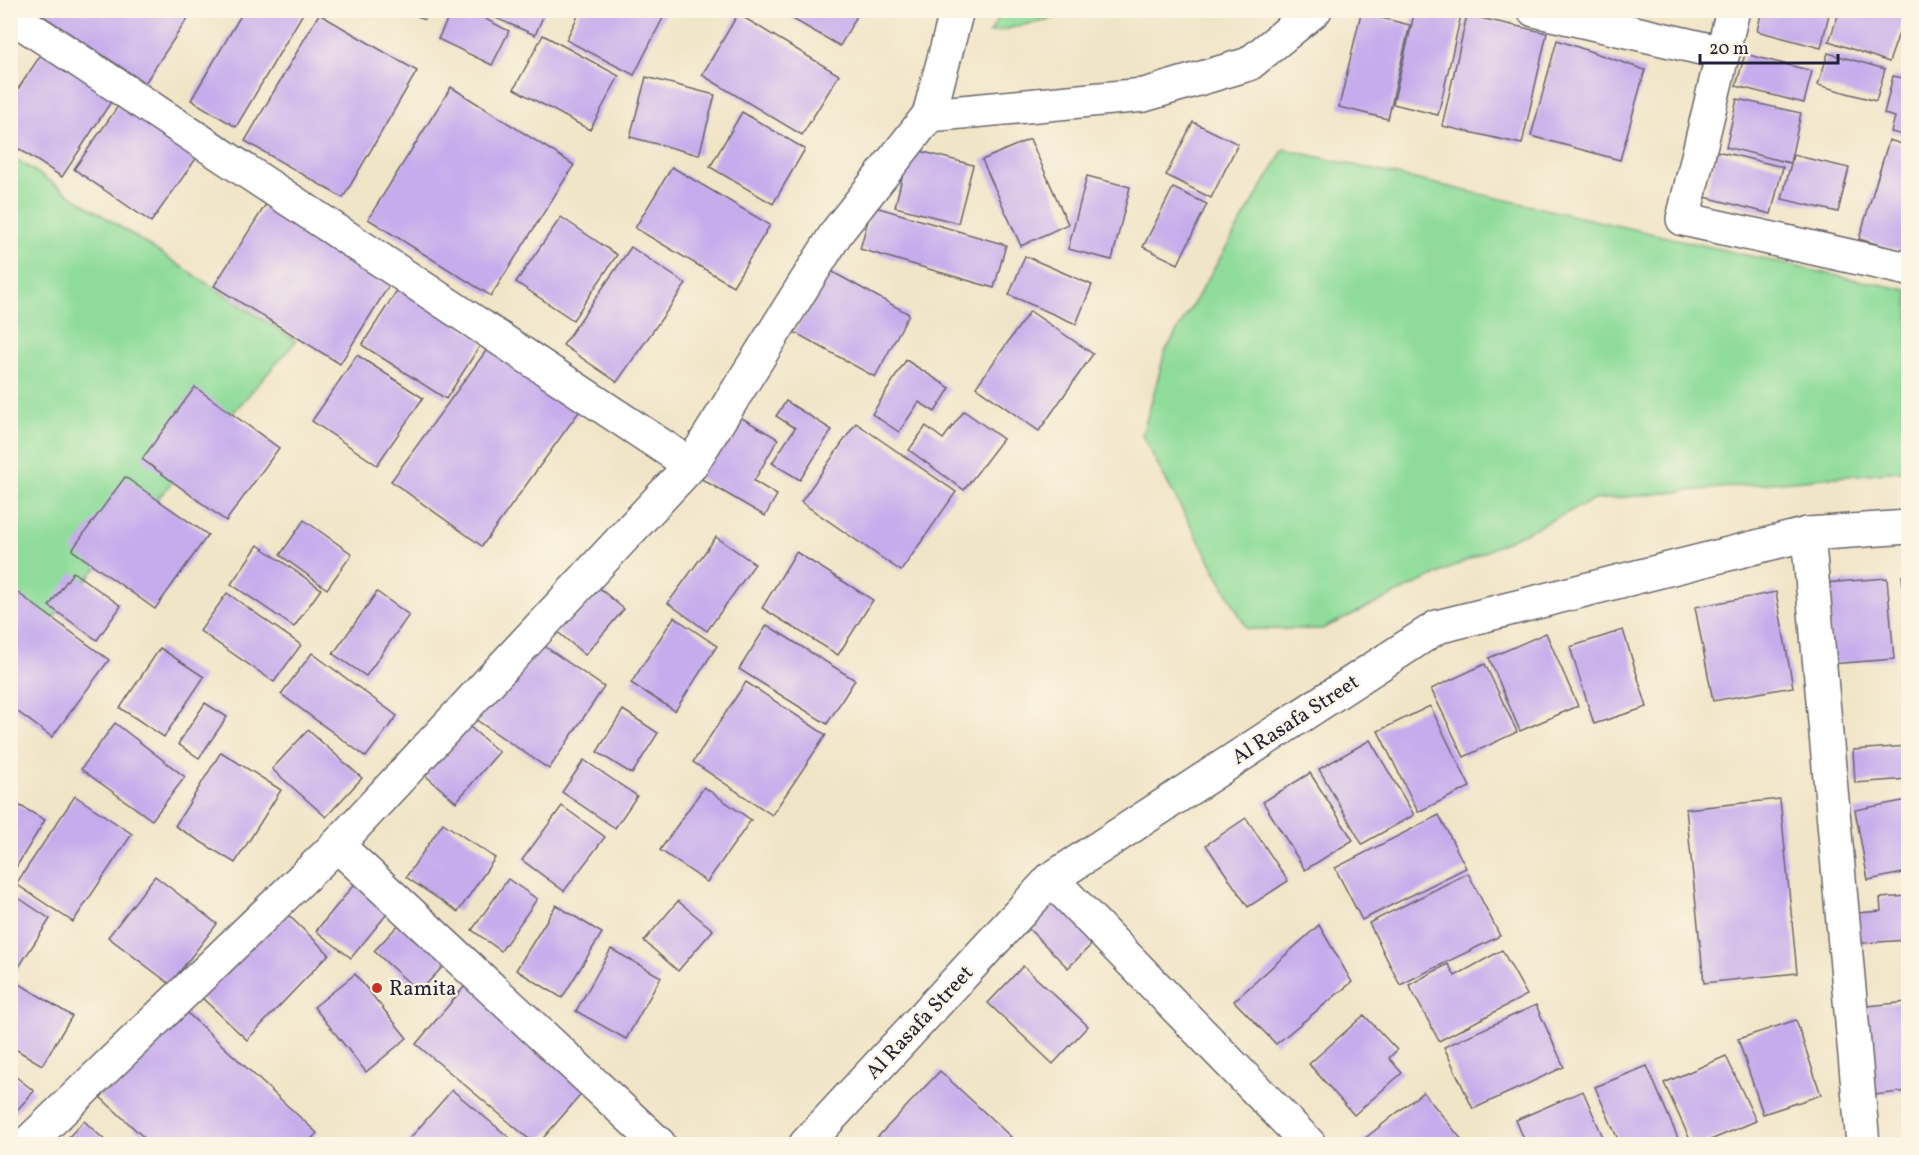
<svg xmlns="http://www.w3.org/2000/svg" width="1919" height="1155" font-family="Vollkorn,serif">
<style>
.green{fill:#8fdc9a;stroke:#587f6a;stroke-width:1.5}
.building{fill:#c6acec}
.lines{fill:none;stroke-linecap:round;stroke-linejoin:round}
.street-casing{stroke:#6a666c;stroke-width:36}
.street{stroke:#fff;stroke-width:33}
.poi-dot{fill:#c8321e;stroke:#fcf5e5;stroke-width:2}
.labels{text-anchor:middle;stroke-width:4.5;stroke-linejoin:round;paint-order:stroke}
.street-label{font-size:21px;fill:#22223b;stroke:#fcf5e5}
.poi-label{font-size:21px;fill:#22223b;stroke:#fcf5e5;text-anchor:start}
</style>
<rect width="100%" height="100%" fill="#fcf5e5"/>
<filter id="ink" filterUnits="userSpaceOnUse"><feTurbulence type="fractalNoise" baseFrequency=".0167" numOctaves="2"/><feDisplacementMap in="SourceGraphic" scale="12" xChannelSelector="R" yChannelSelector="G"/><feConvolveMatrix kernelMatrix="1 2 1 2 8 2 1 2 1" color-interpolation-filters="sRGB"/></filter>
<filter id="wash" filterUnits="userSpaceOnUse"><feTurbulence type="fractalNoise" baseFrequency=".008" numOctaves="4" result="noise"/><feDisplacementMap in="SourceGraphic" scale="24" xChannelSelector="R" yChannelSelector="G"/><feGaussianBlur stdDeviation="1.35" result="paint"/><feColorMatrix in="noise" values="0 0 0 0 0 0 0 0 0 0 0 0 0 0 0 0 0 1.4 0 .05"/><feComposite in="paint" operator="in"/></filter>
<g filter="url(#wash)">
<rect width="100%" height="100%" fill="#f1e5c8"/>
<g class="green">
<polygon points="1002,11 1002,10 1083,11 990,33"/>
<polygon points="1284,149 1833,275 1908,290 1908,470 1594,500 1322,629 1247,629 1142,436 1165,352"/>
<polygon points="11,156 296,341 11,666"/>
</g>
<g id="blocks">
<g class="building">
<polygon points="34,10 193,10 145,83"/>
<polygon points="244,10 305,10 236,127 191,100"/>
<polygon points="408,10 429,10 424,20"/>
<polygon points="452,10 468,10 509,31 492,65 438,39"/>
<polygon points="477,10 546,10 535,35"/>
<polygon points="581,10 667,10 634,75 566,40"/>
<polygon points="777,10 860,10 840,46"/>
<polygon points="1415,10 1462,11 1438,115 1393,104"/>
<polygon points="1762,10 1830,10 1821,48 1757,31"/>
<polygon points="1840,10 1907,10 1889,62 1829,41"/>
<polygon points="1361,13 1410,25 1388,119 1339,107"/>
<polygon points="319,14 417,71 343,198 245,141"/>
<polygon points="738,14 839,75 802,135 702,75"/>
<polygon points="1467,15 1547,33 1522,144 1442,126"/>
<polygon points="543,35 619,76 590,130 514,89"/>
<polygon points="1557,40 1645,70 1620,160 1531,136"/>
<polygon points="46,47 116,94 62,177 10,143 10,101"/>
<polygon points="1828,53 1885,69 1876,101 1818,85"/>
<polygon points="1745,54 1812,71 1804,103 1736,86"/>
<polygon points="1893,76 1908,79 1908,136 1891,132 1895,117 1884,114"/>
<polygon points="646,77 715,95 699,155 630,137"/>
<polygon points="451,87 574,165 491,296 368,219"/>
<polygon points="1737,99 1801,113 1790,163 1726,147"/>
<polygon points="121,102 198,156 151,222 74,169"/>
<polygon points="742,112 805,149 773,204 710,167"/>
<polygon points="1193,122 1238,144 1211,198 1166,175"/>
<polygon points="1030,139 1068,224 1021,246 982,160"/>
<polygon points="1889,140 1908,146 1908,253 1859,239"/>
<polygon points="909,148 973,165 958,223 895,207"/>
<polygon points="1717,151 1783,167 1771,214 1705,197"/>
<polygon points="1793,155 1849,168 1838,212 1782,199"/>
<polygon points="672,167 770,225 733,286 635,228"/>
<polygon points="1087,176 1130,187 1112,260 1068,249"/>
<polygon points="1173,188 1207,204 1178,264 1143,247"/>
<polygon points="268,201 393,279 340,364 214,286"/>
<polygon points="872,206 1006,245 994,288 860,249"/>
<polygon points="561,217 617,255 573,320 516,282"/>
<polygon points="631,247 686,284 617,382 563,345"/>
<polygon points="1025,256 1092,285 1076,324 1009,295"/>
<polygon points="829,270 909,314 875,377 794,332"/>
<polygon points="399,287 483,341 446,399 362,345"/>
<polygon points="1030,311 1093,354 1039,431 976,387"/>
<polygon points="491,344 581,409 482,546 391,481"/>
<polygon points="357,355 423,398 377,465 312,421"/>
<polygon points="906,360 950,388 935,412 919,402 899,432 872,414"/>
<polygon points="195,387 279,448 226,521 142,459"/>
<polygon points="786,401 832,430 800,480 772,463 795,428 776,416"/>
<polygon points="964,411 1003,439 964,490 909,450 926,426 943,439"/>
<polygon points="735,414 778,439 754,481 777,495 765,516 698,477"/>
<polygon points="856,423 956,492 901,571 801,502"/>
<polygon points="125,477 208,535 155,609 72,550"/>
<polygon points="304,520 352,554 327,589 280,555"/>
<polygon points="716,537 755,564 707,631 668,603"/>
<polygon points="258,545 321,589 294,627 231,584"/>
<polygon points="796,552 873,600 838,655 762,608"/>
<polygon points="73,572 121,606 97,640 49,606"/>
<polygon points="1908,575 1908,632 1907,632 1902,576"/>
<polygon points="1887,578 1894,659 1831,664 1824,583"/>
<polygon points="592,582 624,609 585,655 553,628"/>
<polygon points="10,587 109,660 52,737 10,706"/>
<polygon points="377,592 409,615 366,676 333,654"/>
<polygon points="1776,592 1793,687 1713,701 1695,607"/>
<polygon points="227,593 301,645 274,682 200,631"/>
<polygon points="674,617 717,646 675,711 631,683"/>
<polygon points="767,625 855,680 827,724 739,669"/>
<polygon points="1623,630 1647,707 1594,724 1570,647"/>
<polygon points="1546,633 1578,706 1520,731 1489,658"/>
<polygon points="531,637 604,687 549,769 475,719"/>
<polygon points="160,648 204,677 164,737 120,708"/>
<polygon points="312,653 397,716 366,757 281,694"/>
<polygon points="1485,664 1517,732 1464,757 1431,689"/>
<polygon points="746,682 826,735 772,815 693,762"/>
<polygon points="205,703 227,717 199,758 178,744"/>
<polygon points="1430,706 1470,787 1418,812 1378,731"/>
<polygon points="623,710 658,733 632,774 597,752"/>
<polygon points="462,720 499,752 456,802 419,770"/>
<polygon points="115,723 185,777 152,820 81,769"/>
<polygon points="308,730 362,778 326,817 272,769"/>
<polygon points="1370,740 1414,815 1362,844 1319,769"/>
<polygon points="1908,746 1908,779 1855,783 1853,750"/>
<polygon points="221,752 281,790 235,863 175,826"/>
<polygon points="584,760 637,796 615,828 562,792"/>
<polygon points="1310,773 1353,840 1305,870 1263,802"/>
<polygon points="704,787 751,820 707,882 660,850"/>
<polygon points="75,796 132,834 73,922 16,884"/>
<polygon points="1780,799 1797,973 1704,983 1686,809"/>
<polygon points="10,800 45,820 10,877"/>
<polygon points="1908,800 1908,872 1868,880 1855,810"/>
<polygon points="562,806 605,837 564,891 522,860"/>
<polygon points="1439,815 1466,868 1362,920 1335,868"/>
<polygon points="1246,818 1288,881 1248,907 1206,845"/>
<polygon points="443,823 495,858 458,912 406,877"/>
<polygon points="1468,873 1500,936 1400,985 1369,923"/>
<polygon points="155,876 217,924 170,984 108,937"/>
<polygon points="508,879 537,899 501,951 472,930"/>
<polygon points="357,881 391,909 351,958 316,931"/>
<polygon points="1908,896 1908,940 1848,944 1846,914 1881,911 1880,898"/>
<polygon points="17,897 50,919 15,973 10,970 10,908"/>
<polygon points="1052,898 1095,941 1068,968 1025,925"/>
<polygon points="678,901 713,930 678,971 644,941"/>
<polygon points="556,905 602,933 562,998 516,970"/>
<polygon points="283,910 329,954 247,1040 200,996"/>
<polygon points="404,919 449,960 419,992 374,951"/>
<polygon points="1319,925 1352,982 1276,1044 1234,1001"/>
<polygon points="611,949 661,977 626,1039 576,1011"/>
<polygon points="1502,950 1527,995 1439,1041 1409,985 1448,964 1455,976"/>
<polygon points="1023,966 1088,1026 1053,1064 988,1003"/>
<polygon points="355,974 407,1038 366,1072 314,1007"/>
<polygon points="10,978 72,1016 42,1065 10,1046"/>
<polygon points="470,980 591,1083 538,1144 535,1144 416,1044"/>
<polygon points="1908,1002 1908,1091 1875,1095 1867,1006"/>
<polygon points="1536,1005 1564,1067 1473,1109 1444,1047"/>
<polygon points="182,1008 317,1133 307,1144 151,1144 99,1096"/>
<polygon points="1364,1015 1397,1050 1389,1058 1402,1073 1354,1115 1309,1064"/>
<polygon points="1796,1020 1821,1095 1763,1114 1738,1039"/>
<polygon points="1726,1056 1756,1121 1701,1144 1692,1144 1664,1083"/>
<polygon points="1647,1066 1680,1143 1676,1144 1620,1144 1595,1087"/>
<polygon points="940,1071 1011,1137 1003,1144 871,1144"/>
<polygon points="10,1072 34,1091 10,1118"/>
<polygon points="452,1090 517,1144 405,1144"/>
<polygon points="1583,1091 1606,1144 1526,1144 1516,1120"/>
<polygon points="1423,1092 1463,1141 1459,1144 1358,1144"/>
<polygon points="84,1121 109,1144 62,1144"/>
</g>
</g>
</g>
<g filter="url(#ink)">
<use href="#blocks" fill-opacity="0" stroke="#6a666c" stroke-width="1.5"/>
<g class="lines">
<defs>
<g id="street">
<polyline points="1534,10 1723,53"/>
<polyline points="1733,10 1683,219 1908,269"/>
<polyline points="10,15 691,465"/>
<polyline points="929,115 1144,95 1249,64 1315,10"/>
<polyline points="1808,534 1863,1144"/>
<polyline points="337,845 659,1144"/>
<polyline points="1051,879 1309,1144"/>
<polyline points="27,1144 337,845 691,465 837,232 929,115 957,10"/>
<polyline points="806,1144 1051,879 1437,627 1808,534 1908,527"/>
</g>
</defs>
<use href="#street" class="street-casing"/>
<use href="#street" class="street"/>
</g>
</g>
<circle class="poi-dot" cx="377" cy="988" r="6"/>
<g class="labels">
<g class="street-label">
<text transform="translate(1295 719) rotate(-33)" y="7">Al Rasafa Street</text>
<text transform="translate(919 1022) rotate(-47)" y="7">Al Rasafa Street</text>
</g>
<g class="poi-label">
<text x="389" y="995">Ramita</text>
</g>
</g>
<rect width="1919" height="1155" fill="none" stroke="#fcf5e5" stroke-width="36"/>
<path d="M1700 54v9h138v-9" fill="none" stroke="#22223b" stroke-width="3"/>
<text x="1709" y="54" font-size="18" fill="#22223b" stroke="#fcf5e5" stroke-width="4.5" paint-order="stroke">20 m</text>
</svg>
